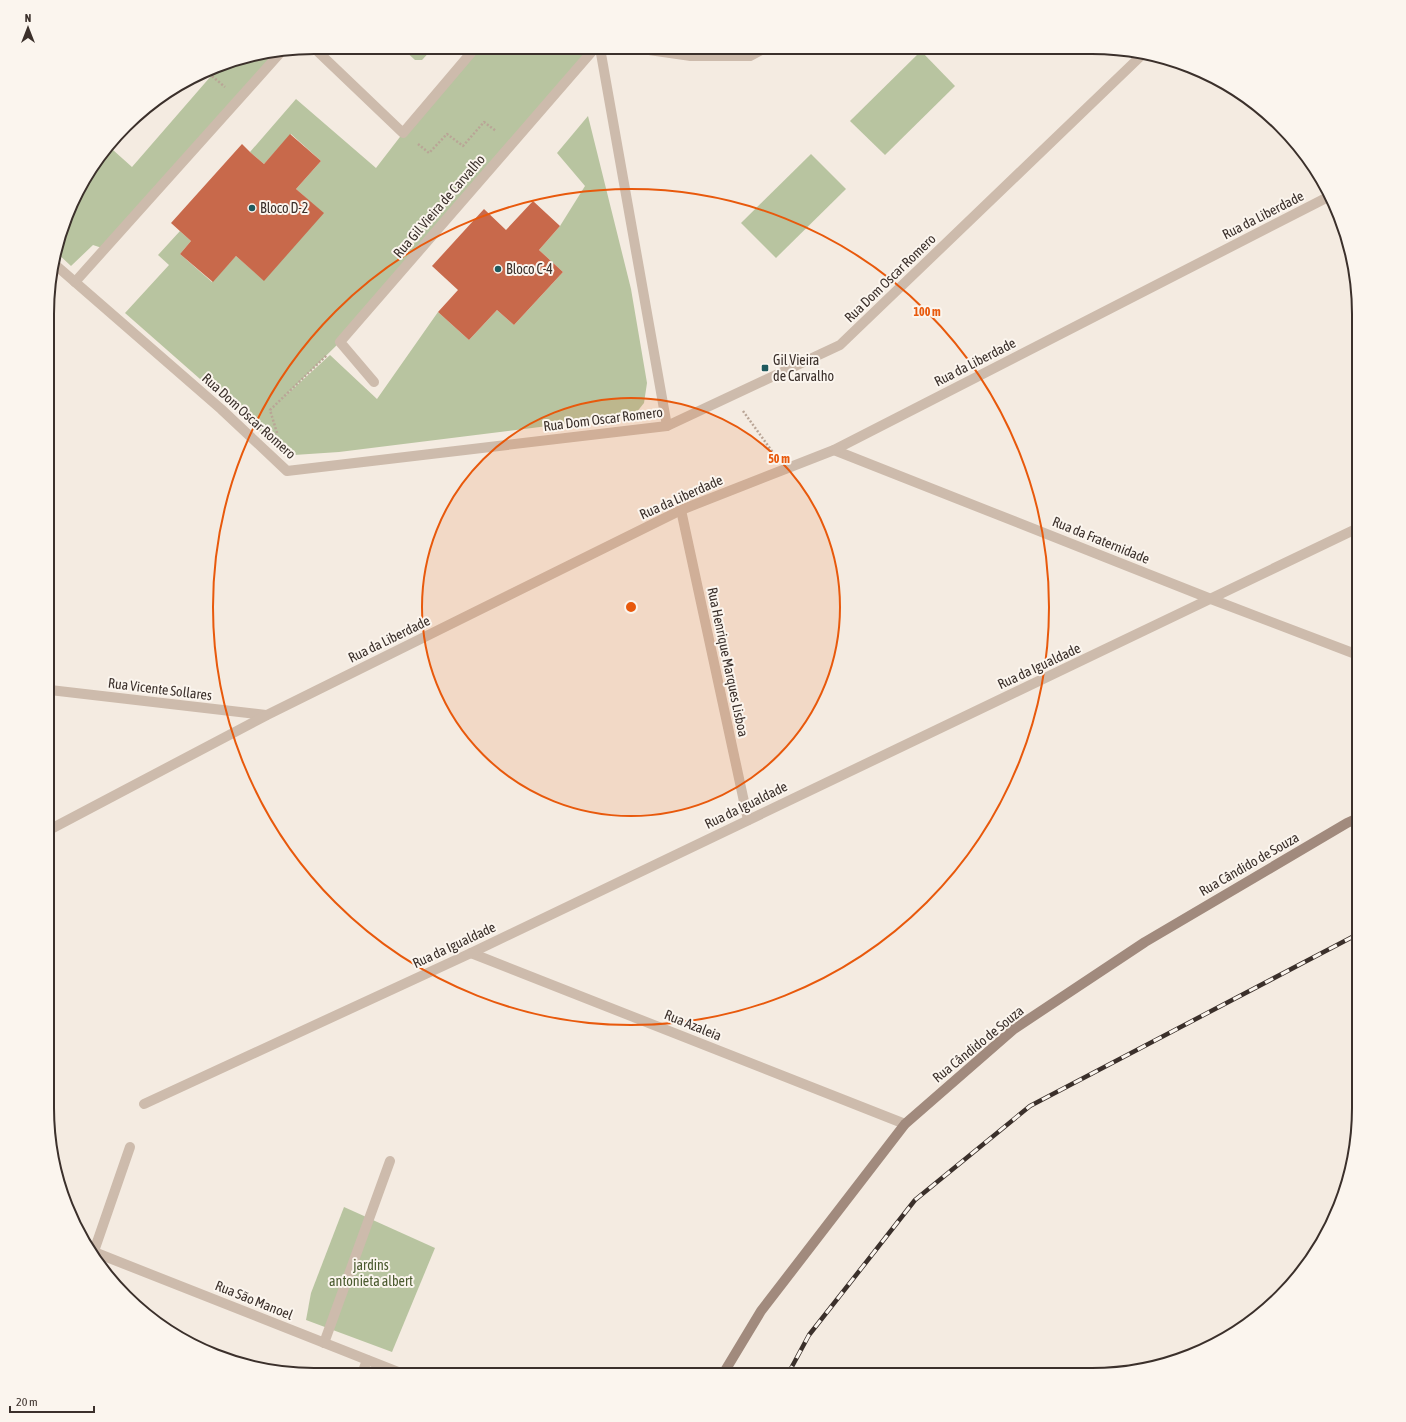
<svg xmlns="http://www.w3.org/2000/svg" width="1406" height="1422" font-family="'Asap Condensed',sans-serif">
<style>
.green{fill:#b8c4a0}
.building{fill:#c8694b}
.lines{fill:none;stroke-linecap:round;stroke-linejoin:round}
.path{stroke:#b9a596;stroke-width:2.5;stroke-dasharray:2 2;stroke-linecap:butt}
.lane{stroke:#cdbbac;stroke-width:10}
.street{stroke:#cdbbac;stroke-width:10}
.secondary{stroke:#a18a7d;stroke-width:10}
.rail-casing{stroke:#3b302b;stroke-width:4.5}
.rail{stroke:#fbf5ee;stroke-width:3;stroke-dasharray:9;stroke-linecap:butt}
.ring{fill:none;stroke:#e8590c;stroke-width:2}
.poi-dot{fill:#1f5a5e;stroke:#fbf5ee;stroke-width:1.5}
.labels{text-anchor:middle;stroke-width:4;stroke-linejoin:round;paint-order:stroke}
.street-label{font-size:14px;fill:#3b302b;stroke:#fbf5ee}
.poi-label{font-size:14px;fill:#3b302b;stroke:#fbf5ee;text-anchor:start}
.park-label{font-size:14px;fill:#4a5a2e;stroke:#fbf5ee}
.rim{fill:none;stroke:#3b302b;stroke-width:2}
.centre{fill:#e8590c;stroke:#fbf5ee;stroke-width:2}
.ring-label{font-size:12px;text-anchor:middle;font-weight:bold;fill:#e8590c;stroke:#fbf5ee;stroke-width:4;stroke-linejoin:round;paint-order:stroke}
</style>
<rect width="100%" height="100%" fill="#f4ebe1"/>
<g class="green">
<polygon points="401,47 434,47 422,60 415,60"/>
<polygon points="476,47 595,48 340,342 284,397 330,355 377,399 438,312 469,340 497,310 514,325 563,272 539,250 560,226 585,186 557,153 588,116 631,289 647,383 644,403 636,413 628,416 339,452 294,455 282,451 125,313 169,265 158,255 180,231 191,241 180,254 212,282 236,256 264,280 323,213 296,189 321,161 291,134 264,164 250,152 296,99 376,168 403,133"/>
<polygon points="921,51 955,86 885,155 850,121"/>
<polygon points="281,52 105,249 93,245 71,266 56,252 79,191 113,150 132,167 211,76 206,71 228,61"/>
<polygon points="811,154 846,189 776,258 741,223"/>
<polygon points="344,1207 435,1248 392,1352 306,1320 311,1293"/>
</g>
<g class="building">
<polygon points="290,134 321,161 296,189 324,213 264,281 236,256 213,282 180,254 191,241 171,223 242,144 250,152 264,164"/>
<polygon points="533,201 560,226 539,250 563,272 514,325 497,310 469,340 438,312 458,290 432,266 484,209 506,230"/>
</g>
<g class="lines">
<g class="path">
<polyline points="206,71 225,87"/>
<polyline points="418,144 429,153 447,134 463,146 484,122 496,131"/>
<polyline points="743,411 774,454"/>
<polyline points="277,433 270,410 327,355"/>
</g>
<g class="lane">
<polyline points="691,56 750,56 765,48"/>
<polyline points="324,1343 390,1161"/>
</g>
<g class="street">
<polyline points="313,47 403,133 476,47"/>
<polyline points="600,48 667,426"/>
<polyline points="635,48 691,56 690,48"/>
<polyline points="52,262 221,409 287,471 667,426 840,345 1144,53"/>
<polyline points="75,282 281,52"/>
<polyline points="374,382 340,342 595,48"/>
<polyline points="834,450 1211,599 1358,655"/>
<polyline points="681,510 748,820"/>
<polyline points="50,690 266,715"/>
<polyline points="49,830 267,715 681,510 834,450 1328,197"/>
<polyline points="471,953 905,1124"/>
<polyline points="144,1104 471,953 1358,528"/>
<polyline points="94,1252 403,1374"/>
<polyline points="93,1254 130,1147"/>
<polyline points="362,1374 367,1360"/>
</g>
<polyline class="secondary" points="723,1374 761,1311 905,1124 1014,1029 1145,942 1347,823 1358,818"/>
<defs>
<polyline id="rail" points="788,1374 809,1335 915,1200 1030,1106 1358,934"/>
</defs>
<use href="#rail" class="rail-casing"/>
<use href="#rail" class="rail"/>
</g>
<circle cx="631" cy="607" r="209" fill="#e8590c" fill-opacity=".12"/>
<g class="ring">
<circle cx="631" cy="607" r="209"/>
<circle cx="631" cy="607" r="418"/>
</g>
<g class="poi-dot">
<circle cx="252" cy="208" r="4"/>
<circle cx="498" cy="269" r="4"/>
<rect x="761" y="364" width="8" height="8" rx="2"/>
</g>
<g class="labels">
<g class="street-label">
<text transform="translate(439 206) rotate(-49)" y="5">Rua Gil Vieira de Carvalho</text>
<text transform="translate(1263 215) rotate(-27)" y="5">Rua da Liberdade</text>
<text transform="translate(890 278) rotate(-44)" y="5">Rua Dom Oscar Romero</text>
<text transform="translate(975 362) rotate(-27)" y="5">Rua da Liberdade</text>
<text transform="translate(249 416) rotate(42)" y="5">Rua Dom Oscar Romero</text>
<text transform="translate(603 419) rotate(-7)" y="5">Rua Dom Oscar Romero</text>
<text transform="translate(681 497) rotate(-24)" y="5">Rua da Liberdade</text>
<text transform="translate(1101 540) rotate(22)" y="5">Rua da Fraternidade</text>
<text transform="translate(389 639) rotate(-26)" y="5">Rua da Liberdade</text>
<text transform="translate(728 662) rotate(78)" y="5">Rua Henrique Marques Lisboa</text>
<text transform="translate(1039 666) rotate(-25)" y="5">Rua da Igualdade</text>
<text transform="translate(160 689) rotate(7)" y="5">Rua Vicente Sollares</text>
<text transform="translate(746 805) rotate(-26)" y="5">Rua da Igualdade</text>
<text transform="translate(1249 864) rotate(-30)" y="5">Rua Cândido de Souza</text>
<text transform="translate(454 945) rotate(-25)" y="5">Rua da Igualdade</text>
<text transform="translate(693 1025) rotate(22)" y="5">Rua Azaleia</text>
<text transform="translate(978 1044) rotate(-39)" y="5">Rua Cândido de Souza</text>
<text transform="translate(254 1300) rotate(22)" y="5">Rua São Manoel</text>
</g>
<g class="poi-label">
<text x="260" y="213">Bloco D-2</text>
<text x="506" y="274">Bloco C-4</text>
<text x="773" y="365">Gil Vieira<tspan x="773" dy="16">de Carvalho</tspan></text>
</g>
<g class="park-label">
<text x="371" y="1270">jardins<tspan x="371" dy="16">antonieta albert</tspan></text>
</g>
</g>
<path d="M0 0H1406V1422H0ZM314 54H1092A260 260 0 0 1 1352 314V1108A260 260 0 0 1 1092 1368H314A260 260 0 0 1 54 1108V314A260 260 0 0 1 314 54Z" fill="#fbf5ee" fill-rule="evenodd"/>
<path class="rim" d="M314 54H1092A260 260 0 0 1 1352 314V1108A260 260 0 0 1 1092 1368H314A260 260 0 0 1 54 1108V314A260 260 0 0 1 314 54Z"/>
<circle cx="631" cy="607" r="6" class="centre"/>
<g class="ring-label">
<text x="927" y="316">100 m</text>
<text x="779" y="463">50 m</text>
</g>
<g transform="translate(28 28)" stroke="#fbf5ee" stroke-width="3" paint-order="stroke">
<path d="M0-3L7 15L0 10L-7 15Z" fill="#3b302b"/>
<text y="-6" font-size="11" font-weight="bold" text-anchor="middle" fill="#3b302b">N</text>
</g>
<path d="M10 1406v6h84v-6" fill="none" stroke="#3b302b" stroke-width="2"/>
<text x="16" y="1406" font-size="12" fill="#3b302b" stroke="#fbf5ee" stroke-width="3" paint-order="stroke">20 m</text>
</svg>
